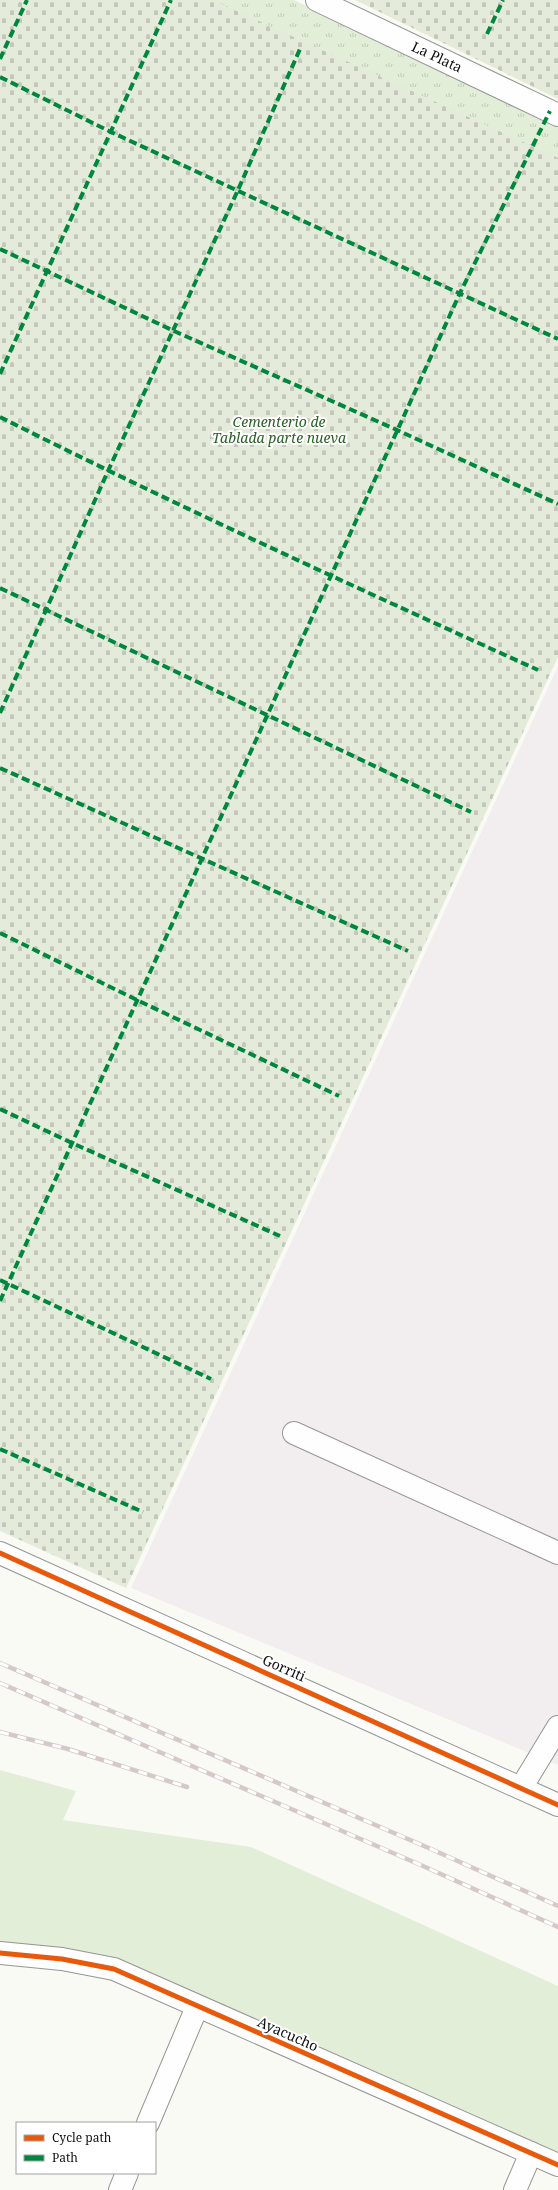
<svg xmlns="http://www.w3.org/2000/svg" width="558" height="2190" font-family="'Noto Serif',serif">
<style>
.industrial{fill:#f2eef0}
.grass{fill:url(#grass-tufts)}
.cemetery{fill:url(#cemetery-stones)}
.park{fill:#e2eed7}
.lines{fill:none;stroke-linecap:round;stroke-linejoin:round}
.minor-casing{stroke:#959593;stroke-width:24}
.minor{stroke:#fefefe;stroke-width:22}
.rail-casing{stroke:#d5c9c7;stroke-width:4.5}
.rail{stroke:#fff;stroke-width:3;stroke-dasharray:9;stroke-linecap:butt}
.quiet{stroke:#00873e;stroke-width:4;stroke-dasharray:8 4;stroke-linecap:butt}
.cycleway-casing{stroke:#fff;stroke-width:8}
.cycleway{stroke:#e8590c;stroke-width:5}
.labels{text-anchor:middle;stroke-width:4;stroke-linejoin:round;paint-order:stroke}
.street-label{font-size:14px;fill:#0f0f0f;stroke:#fff}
.park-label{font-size:14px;font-style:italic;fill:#2b6026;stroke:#fff}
</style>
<defs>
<pattern id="grass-tufts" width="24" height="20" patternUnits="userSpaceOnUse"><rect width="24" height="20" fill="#e2eed7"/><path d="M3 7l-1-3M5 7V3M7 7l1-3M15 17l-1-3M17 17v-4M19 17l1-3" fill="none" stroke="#c1cbb7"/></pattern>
<pattern id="cemetery-stones" width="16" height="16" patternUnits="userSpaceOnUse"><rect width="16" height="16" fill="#e5ebda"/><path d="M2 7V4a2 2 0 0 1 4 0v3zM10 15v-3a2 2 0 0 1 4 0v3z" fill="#c3c8ba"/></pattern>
</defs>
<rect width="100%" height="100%" fill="#fafaf5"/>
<polygon class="industrial" points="558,666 558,1765 131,1588"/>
<polygon class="grass" points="211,0 294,0 558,125 558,159"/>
<g class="cemetery">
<polygon points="0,0 213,0 558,158 558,657 126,1588 0,1531"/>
<polygon points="356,0 558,0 558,99 355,0"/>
</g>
<polygon class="park" points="0,1770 76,1791 63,1820 251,1847 558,1986 558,2157 120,1964 0,1945"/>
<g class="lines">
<defs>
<g id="minor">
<polyline points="317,0 558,115"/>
<polyline points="294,1433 558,1553"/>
<polyline points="0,1553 558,1805"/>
<polyline points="521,1788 558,1727"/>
<polyline points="0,1953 62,1959 114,1969 558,2165"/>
<polyline points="148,2123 197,2007"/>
<polyline points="120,2190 127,2173"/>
<polyline points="515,2190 531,2153"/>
</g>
</defs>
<use href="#minor" class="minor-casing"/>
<use href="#minor" class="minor"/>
<defs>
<g id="rail">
<polyline points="0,1663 431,1849 558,1906"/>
<polyline points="0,1683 423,1866 558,1927"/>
<polyline points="0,1732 68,1749 187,1787"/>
</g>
</defs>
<use href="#rail" class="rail-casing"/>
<use href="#rail" class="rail"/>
<g class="quiet">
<polyline points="487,34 503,0"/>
<polyline points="0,59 27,0"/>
<polyline points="0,77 111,132 558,339"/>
<polyline points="0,249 174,331 397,430 558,504"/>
<polyline points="0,374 171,0"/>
<path d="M0 417C177 506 357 588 538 670"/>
<polyline points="0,588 471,812"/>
<polyline points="0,713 108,471 238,190 300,49"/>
<polyline points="0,768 408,951"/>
<polyline points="0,933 137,1000 339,1096"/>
<polyline points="0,1109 72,1143 280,1236"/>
<polyline points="0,1280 211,1379"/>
<polyline points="0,1301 460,293 550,111"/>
<polyline points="0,1449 143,1512"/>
</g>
<defs>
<g id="cycleway">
<polyline points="0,1553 558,1805"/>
<polyline points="0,1953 62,1959 114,1969 558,2165"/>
</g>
</defs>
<use href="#cycleway" class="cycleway-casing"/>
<use href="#cycleway" class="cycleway"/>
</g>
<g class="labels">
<g class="street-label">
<text transform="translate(437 57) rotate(25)" y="5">La Plata</text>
<text transform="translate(284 1668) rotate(24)" y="5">Gorriti</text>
<text transform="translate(288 2034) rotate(24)" y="5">Ayacucho</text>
</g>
<g class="park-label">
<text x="279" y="427">Cementerio de<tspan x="279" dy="16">Tablada parte nueva</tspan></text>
</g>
</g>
<rect x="16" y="2122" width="140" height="52" fill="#ffffff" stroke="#9f9f9f"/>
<rect x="24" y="2135" width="20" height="6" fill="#e8590c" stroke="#9f9f9f"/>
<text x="52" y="2142" font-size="12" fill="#0f0f0f">Cycle path</text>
<rect x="24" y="2155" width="20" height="6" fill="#00873e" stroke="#9f9f9f"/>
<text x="52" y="2162" font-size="12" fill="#0f0f0f">Path</text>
</svg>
